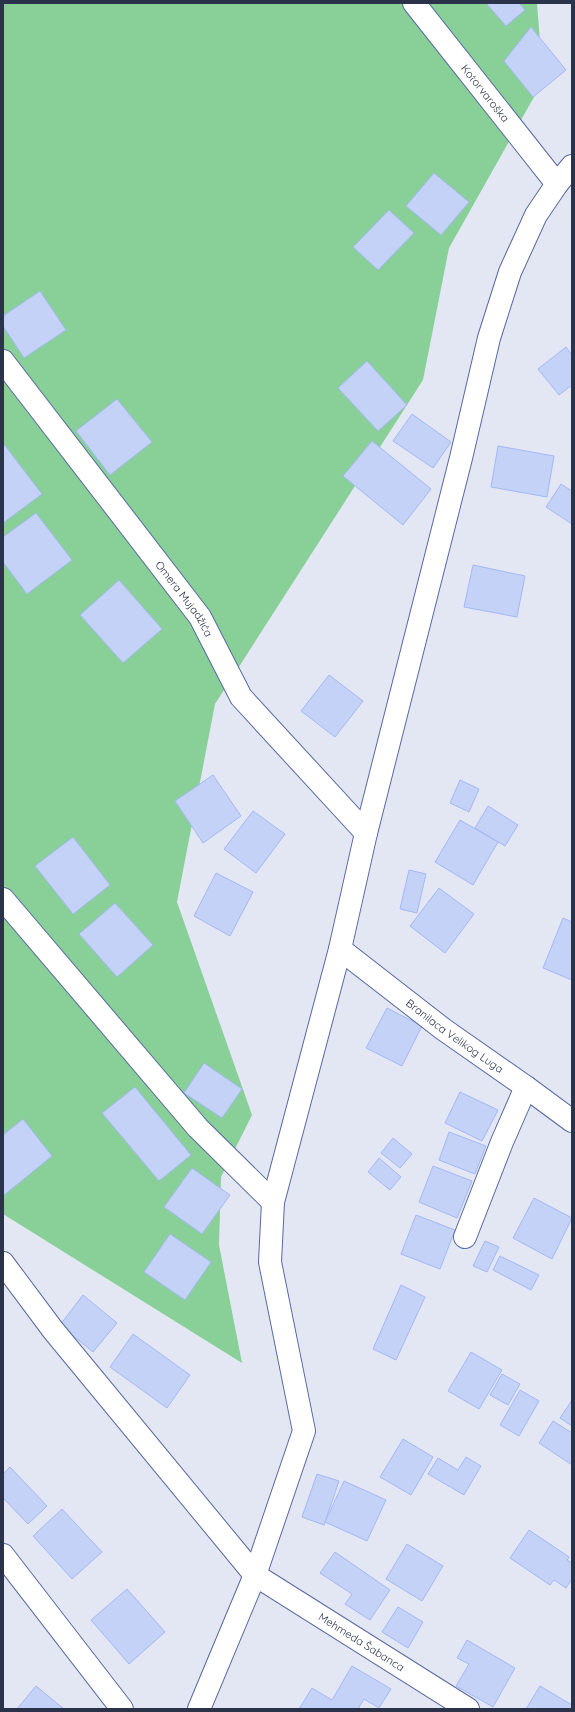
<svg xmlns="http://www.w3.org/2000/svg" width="575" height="1712" font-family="Quicksand,sans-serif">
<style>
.green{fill:#88d097}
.building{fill:#c4d2f7;stroke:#a3b8f5}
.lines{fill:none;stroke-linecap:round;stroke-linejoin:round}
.minor-casing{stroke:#5769a1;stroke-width:24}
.minor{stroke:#fff;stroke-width:22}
.labels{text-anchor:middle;stroke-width:3.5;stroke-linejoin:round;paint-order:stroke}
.street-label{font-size:11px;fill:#2b334b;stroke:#e3e7f4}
</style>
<rect width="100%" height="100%" fill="#e3e7f4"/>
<polygon class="green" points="3,3 537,3 543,81 449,248 423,380 215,704 177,902 252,1115 221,1177 219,1245 242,1363 3,1214"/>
<g class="building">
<polygon points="486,3 519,3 525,10 506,26"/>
<polygon points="531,27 566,70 533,97 504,61"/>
<polygon points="434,173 469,202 441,235 406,206"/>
<polygon points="389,210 414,233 378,270 353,247"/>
<polygon points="40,291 66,330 24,358 3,326 3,316"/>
<polygon points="566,347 572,355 572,385 559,395 538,369"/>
<polygon points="367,361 407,405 378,431 338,388"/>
<polygon points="117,399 152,442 110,475 76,431"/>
<polygon points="412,414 451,442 433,468 393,441"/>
<polygon points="372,441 431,489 403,525 343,476"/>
<polygon points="3,443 42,494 3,523"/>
<polygon points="498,446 554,456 547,497 491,487"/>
<polygon points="561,484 572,491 572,524 546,507"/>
<polygon points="36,513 72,560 27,594 3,562 3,537"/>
<polygon points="473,565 525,576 517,617 464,607"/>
<polygon points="119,580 162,629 123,663 80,615"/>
<polygon points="329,675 363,701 335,737 301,711"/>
<polygon points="213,775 241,816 203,843 175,801"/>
<polygon points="460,780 479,789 469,812 450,803"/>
<polygon points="488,806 518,825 505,846 475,828"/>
<polygon points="253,811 285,834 256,873 224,849"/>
<polygon points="460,820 498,842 473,885 435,862"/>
<polygon points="73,837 110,885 73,914 35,866"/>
<polygon points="409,870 426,874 417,913 400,909"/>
<polygon points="216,873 253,892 230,936 194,916"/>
<polygon points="439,888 474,914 445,953 410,926"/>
<polygon points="115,903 153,945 117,977 79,934"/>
<polygon points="563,918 572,922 572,980 543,968"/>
<polygon points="387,1008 422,1026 402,1066 366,1048"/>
<polygon points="204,1063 242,1089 222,1118 184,1093"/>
<polygon points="135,1087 191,1155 159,1181 102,1113"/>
<polygon points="460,1092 498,1110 482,1141 445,1123"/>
<polygon points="23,1119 52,1156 3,1196 3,1135"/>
<polygon points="449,1132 486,1146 475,1174 439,1160"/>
<polygon points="393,1138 412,1154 400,1168 381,1153"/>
<polygon points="379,1158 401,1177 390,1190 368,1172"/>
<polygon points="433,1166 472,1181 457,1218 419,1202"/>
<polygon points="192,1168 230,1195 202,1234 164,1207"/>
<polygon points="534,1198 572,1218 552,1259 513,1238"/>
<polygon points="416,1215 455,1230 440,1269 401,1254"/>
<polygon points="170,1234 211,1262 185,1300 144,1272"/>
<polygon points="485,1241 499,1247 487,1272 473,1266"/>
<polygon points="500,1256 539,1275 531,1290 493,1270"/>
<polygon points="401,1285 425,1297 396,1360 373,1349"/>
<polygon points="83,1295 117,1323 93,1352 60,1325"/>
<polygon points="133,1334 190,1375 167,1408 110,1367"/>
<polygon points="471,1352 502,1370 479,1409 448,1391"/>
<polygon points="502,1374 520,1384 508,1405 490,1395"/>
<polygon points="520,1390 539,1401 519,1436 500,1425"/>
<polygon points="572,1400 572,1426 560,1418"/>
<polygon points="553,1421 572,1433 572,1465 539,1443"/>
<polygon points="403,1439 433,1457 411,1495 380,1477"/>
<polygon points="466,1457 481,1466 464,1495 428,1474 438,1458 458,1470"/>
<polygon points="10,1467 47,1506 28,1524 3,1498 3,1474"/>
<polygon points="317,1474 339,1481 324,1525 302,1517"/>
<polygon points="344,1481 386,1500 367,1541 325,1522"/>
<polygon points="62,1509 102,1552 72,1579 33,1536"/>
<polygon points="529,1530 569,1557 567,1560 572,1563 572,1579 566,1588 554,1580 550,1585 510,1558"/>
<polygon points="407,1544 443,1566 422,1601 386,1579"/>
<polygon points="335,1552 390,1590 370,1620 345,1604 352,1594 320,1573"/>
<polygon points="127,1589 165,1632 129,1664 91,1620"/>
<polygon points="398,1607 423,1622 408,1648 382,1632"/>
<polygon points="467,1640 515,1668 493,1707 456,1686 469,1664 457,1658"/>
<polygon points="352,1666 391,1689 379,1708 364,1699 358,1709 299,1709 312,1688 332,1700"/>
<polygon points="36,1686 64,1709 17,1709"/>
<polygon points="540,1686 572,1705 572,1709 526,1709"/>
</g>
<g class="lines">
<defs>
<g id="minor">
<path id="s1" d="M414 3 557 184"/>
<path id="s2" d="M3 361 200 617 241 697 366 833"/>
<polyline points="3,899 198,1128 273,1202"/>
<path id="s3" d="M340 949 443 1029 526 1087 572 1121"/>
<polyline points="465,1237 502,1142 526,1087"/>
<path id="s4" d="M3 1263 53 1330 255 1575 468 1709"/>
<polyline points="3,1555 122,1709"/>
<polyline points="199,1709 255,1575 304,1431 270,1262 273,1202 340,949 366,833 461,458 489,338 510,272 536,215 557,184 572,166"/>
</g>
</defs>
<use href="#minor" class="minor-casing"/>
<use href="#minor" class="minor"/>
</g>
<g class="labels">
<g class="street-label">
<text dy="4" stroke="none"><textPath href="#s1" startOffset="115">Kotorvaroška</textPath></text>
<text dy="4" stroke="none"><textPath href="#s2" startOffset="299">Omera Mujadžića</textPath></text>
<text dy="4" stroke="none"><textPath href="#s3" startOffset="144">Branilaca Velikog Luga</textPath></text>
<text dy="4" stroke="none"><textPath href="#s4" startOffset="527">Mehmeda Šabanca</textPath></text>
</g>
</g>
<rect width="575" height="1712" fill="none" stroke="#2b334b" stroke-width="8"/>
</svg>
